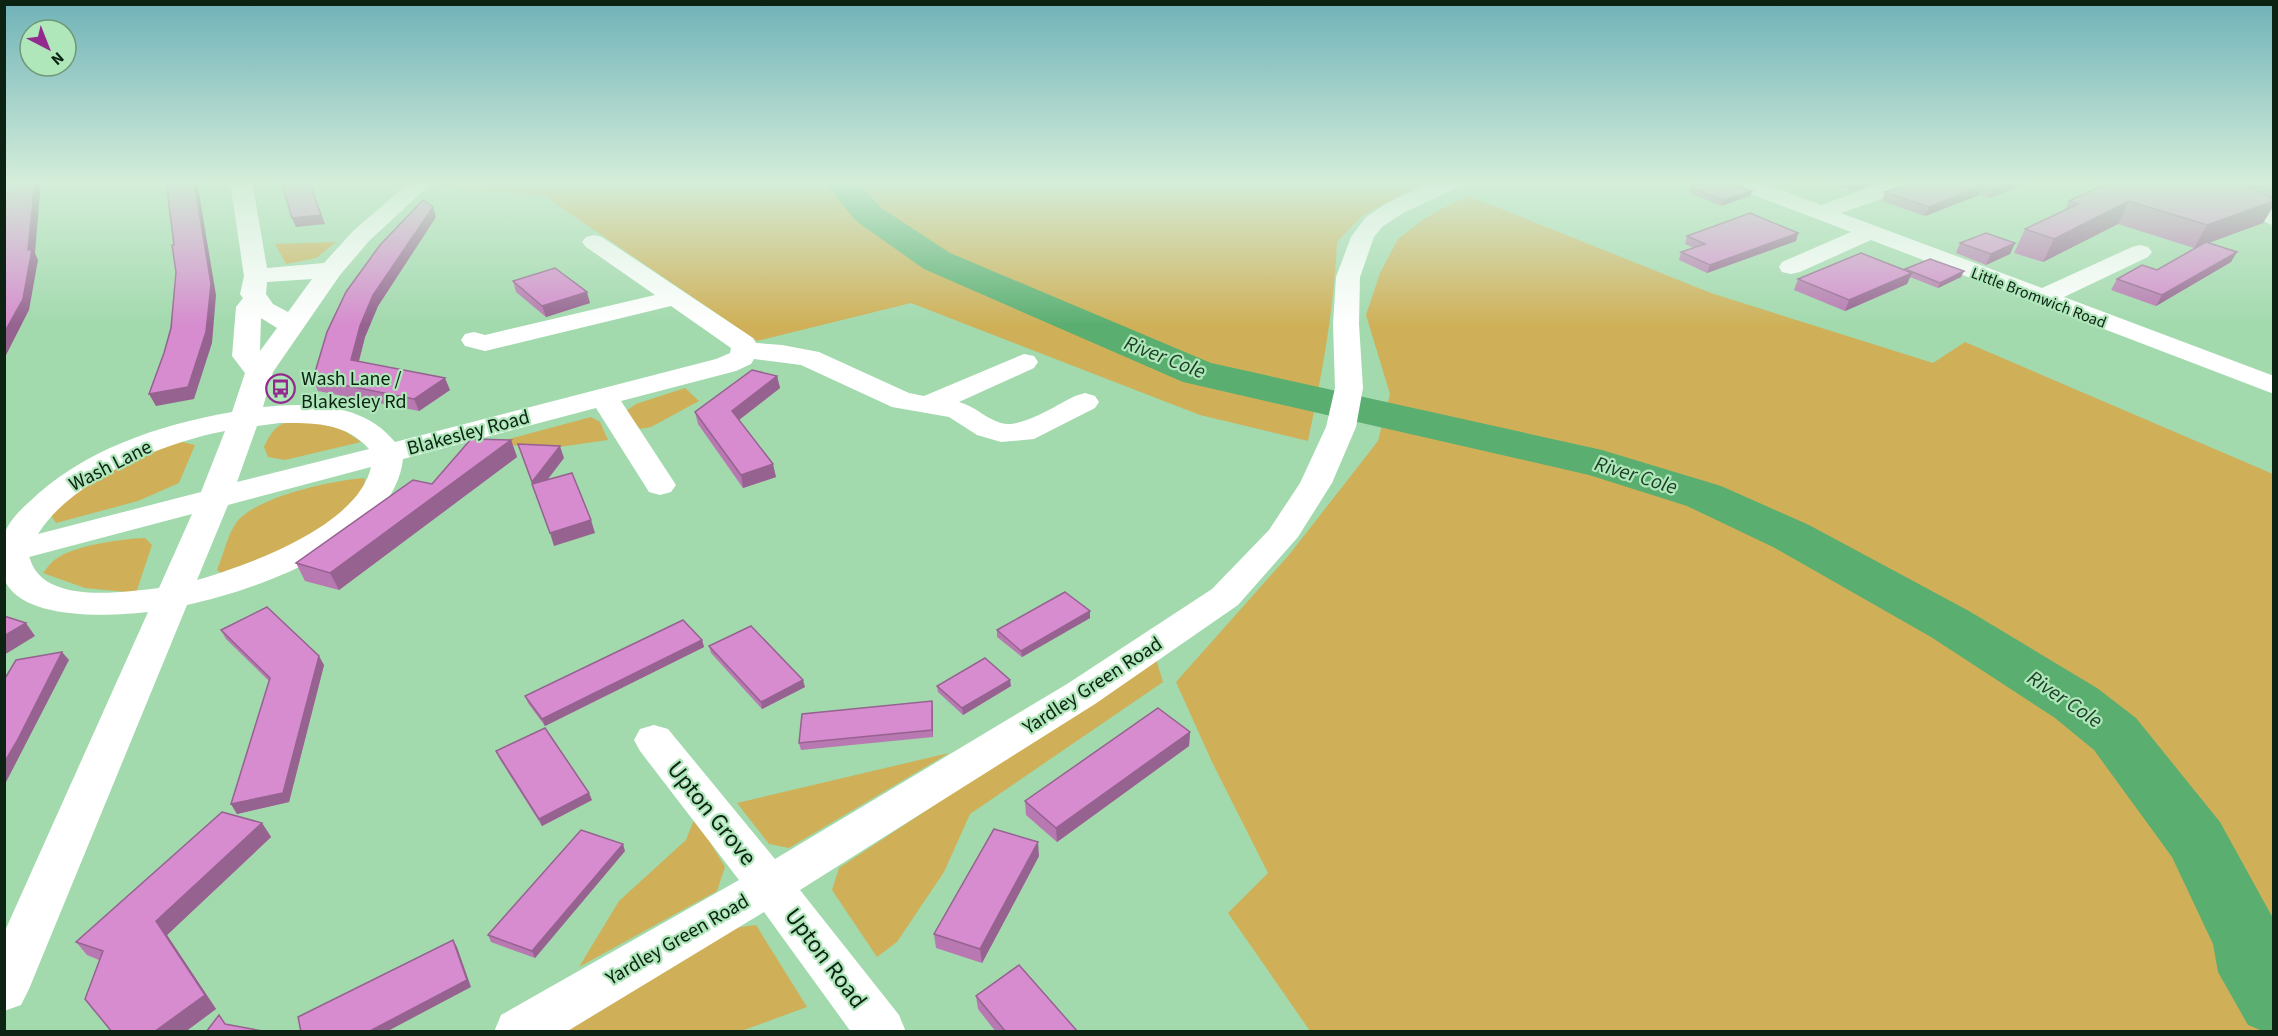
<svg xmlns="http://www.w3.org/2000/svg" width="2278" height="1036" font-family="'Source Sans 3',sans-serif">
<style>
.green{fill:#cfb058}
.lines{fill:none;stroke-linecap:round;stroke-linejoin:round}
.river{fill:#5aae70;fill-rule:evenodd}
.minor{fill:#fff;fill-rule:evenodd}
.wall{fill:#b878b1}
.shaded-wall{fill:#966290}
.building{fill:#d68cce;stroke:#966290;stroke-width:1.5}
.labels{text-anchor:middle;stroke-width:4.5;stroke-linejoin:round;paint-order:stroke}
.far-street-label{font-size:16px;fill:#0c2212;stroke:#afe6ba}
.poi-label{font-size:20px;fill:#0c2212;stroke:#afe6ba;text-anchor:start}
.street-label{font-size:20px;fill:#0c2212;stroke:#afe6ba}
.water-label{font-size:21px;font-style:italic;fill:#193c22;stroke:#afe6ba}
.near-street-label{font-size:24px;fill:#0c2212;stroke:#afe6ba}
</style>
<rect width="100%" height="100%" fill="#a2d9ad"/>
<g class="green">
<path d="M445 181H1427L1362 216 1337 242C1334 310 1322 374 1308 441L1200 415 911 303 757 341 543 195 437 188Z"/>
<polygon points="1469,196 1711,293 1933,363 1965,342 2273,474 2273,1031 1310,1031 1228,913 1268,873 1212,762 1176,682 1289,555 1378,441 1390,394 1366,315 1380,273 1398,239 1424,219 1454,202"/>
<polygon points="336,242 316,258 286,264 275,244"/>
<polygon points="685,388 699,401 651,427 640,429 626,411 636,404"/>
<polygon points="591,417 600,422 608,440 545,449 501,444 475,448"/>
<path d="M310 420 342 429 361 442 285 460 268 457 264 447C275 422 284 421 310 420Z"/>
<polygon points="178,441 195,445 179,483 138,501 56,523 50,514 99,474"/>
<path d="M365 478 363 496 327 525 276 553 221 573 217 570C223 556 227 536 236 523 254 497 334 480 365 478Z"/>
<path d="M145 538 152 545 136 593 85 588 43 573C47 568 51 562 56 559 75 545 121 539 145 538Z"/>
<polygon points="1156,659 1163,682 970,814 944,872 897,942 877,957 832,890 839,868"/>
<polygon points="949,753 789,848 769,844 737,803"/>
<polygon points="695,817 725,867 717,891 579,967 619,901 686,840"/>
<polygon points="756,925 807,1007 744,1030 728,1031 554,1032 727,929"/>
</g>
<g class="lines">
<polygon class="river" points="823,181 857,181 880,207 950,253 1211,363 1602,450 1721,486 1809,525 1969,611 2097,688 2136,718 2220,822 2274,920 2274,1032 2265,1032 2248,1025 2218,972 2213,944 2172,857 2094,750 2055,718 1931,637 1773,547 1687,506 1589,475 1183,382 924,269 856,221"/>
<g class="minor">
<path d="M230 181H252L267 268 324 263 353 231 411 181H434L369 241 340 275 273 372 263 407C309 402 364 403 395 442L716 359 730 353 731 348 671 306 485 351 465 346 461 340 465 334 474 332 485 335 655 295 586 247 582 242 586 237 594 235 602 237 753 338 756 343 782 345 819 352 909 393 924 396 1024 354 1034 356 1038 362 1034 368 959 402C975 406 986 419 1001 423 1021 429 1056 405 1075 396L1085 393 1095 396 1099 402 1095 408 1034 439 1001 442 977 435 949 417 892 407 801 365 754 359 751 364 736 371 621 401 676 485 671 492 660 495 649 492 596 408 403 459C394 542 257 590 187 605L29 989 21 1005 4 1011V933L148 612C111 616 27 621 6 583 2 576 4 564 4 556 4 549 3 539 5 533 8 523 19 511 27 504 82 450 158 425 232 412L245 373 232 356 236 307 243 298 240 294 244 276ZM312 279 288 312 273 304 266 294 267 282ZM261 318 277 328 260 351ZM280 423C313 423 345 422 369 449L237 482 257 426ZM225 431 201 492 38 534C71 480 165 442 225 431ZM371 467C358 526 249 565 197 580L228 505ZM192 514 159 588C122 592 44 605 30 559L29 557Z"/>
<polygon points="1435,181 1463,181 1461,186 1403,213 1382,227 1374,237 1360,277 1359,324 1363,388 1356,427 1332,483 1298,537 1238,605 1095,704 800,890 899,1015 906,1032 851,1032 764,912 566,1032 494,1032 501,1015 739,880 640,751 634,740 640,729 654,725 668,729 775,859 1067,684 1212,589 1269,530 1300,483 1326,427 1335,388 1333,324 1336,277 1351,237 1366,217 1387,203"/>
<polygon points="1728,181 1758,181 1821,205 1889,181 1920,181 1918,186 1841,213 2042,288 2132,247 2140,245 2148,247 2152,252 2148,257 2064,297 2274,376 2274,394 1871,240 1800,272 1791,274 1782,272 1779,267 1782,262 1851,232 1730,186"/>
<polygon points="2189,181 2216,181 2274,210 2274,226 2191,186"/>
</g>
</g>
<g class="wall">
<polygon points="1765,181 1794,181 1779,186"/>
<polygon points="1824,181 1881,181 1853,191"/>
<polygon points="1916,181 2032,181 1990,198 1979,195 1925,216 1882,201 1885,192"/>
<polygon points="2108,181 2274,181 2274,207 2272,207 2263,223 2209,243 2231,262 2156,306 2111,290 2117,279 2157,270 2194,248 2118,224 2043,262 2014,253 2025,229 2065,210 2069,201 2106,184"/>
<polygon points="1691,188 1750,196 1721,206 1689,193"/>
<polygon points="436,217 378,306 365,337 359,361 450,390 419,411 318,391 313,379"/>
<polygon points="1798,233 1796,241 1707,273 1679,260 1681,252 1694,248 1685,244 1687,236"/>
<polygon points="1960,243 2015,243 2010,254 1986,265 1956,253"/>
<polygon points="1905,269 1961,277 1938,288 1910,277 1907,284 1845,311 1794,290 1798,279 1904,270"/>
<polygon points="513,281 590,303 546,317 516,292"/>
<polygon points="777,376 780,388 739,420 776,477 743,488 698,424 695,412"/>
<polygon points="511,440 517,457 339,590 305,581 296,563 432,484"/>
<polygon points="1090,611 1090,618 1022,657 997,637 997,630"/>
<polygon points="221,630 324,665 289,802 237,814 231,804 269,681 226,639"/>
<polygon points="702,640 704,647 545,726 528,703 525,696"/>
<polygon points="709,646 805,687 762,709 711,653"/>
<polygon points="937,686 1011,686 963,715 938,692"/>
<polygon points="933,708 933,737 801,750 799,743"/>
<polygon points="1190,732 1189,746 1057,842 1026,815 1025,801"/>
<polygon points="496,751 592,800 542,826 499,758"/>
<polygon points="262,823 271,837 167,935 216,1009 185,1032 112,1032 99,960 87,955 76,942"/>
<polygon points="625,851 535,958 491,942 488,935"/>
<polygon points="1039,856 982,963 936,948 934,934"/>
<polygon points="976,996 1078,1032 996,1032 978,1009"/>
</g>
<g class="shaded-wall">
<polygon points="35,181 41,181 35,253 38,260 29,310 4,359 4,333 28,250"/>
<polygon points="194,181 197,181 216,295 212,343 194,399 156,406 149,394 188,387"/>
<polygon points="309,181 325,224 296,227 292,218"/>
<polygon points="1780,181 1794,181 1779,186"/>
<polygon points="1859,181 1881,181 1853,191 1856,182"/>
<polygon points="2014,181 2032,181 1990,198 1994,189"/>
<polygon points="1983,185 1979,195 1925,216 1929,207"/>
<polygon points="1752,191 1750,196 1721,206 1723,200"/>
<polygon points="2129,201 2118,224 2043,262 2054,239"/>
<polygon points="2274,201 2274,205 2263,223 2194,248 2207,225"/>
<polygon points="433,207 436,217 378,306 365,337 356,372 351,360 360,326 373,295"/>
<polygon points="1798,233 1796,241 1707,273 1710,265"/>
<polygon points="2015,243 2010,254 1986,265 1991,254"/>
<polygon points="2237,252 2231,262 2156,306 2162,295"/>
<polygon points="1964,271 1961,277 1938,288 1940,283"/>
<polygon points="1912,273 1907,284 1845,311 1849,300"/>
<polygon points="587,292 590,303 546,317 542,306"/>
<polygon points="777,376 780,388 735,423 732,411"/>
<polygon points="445,378 450,390 419,411 414,399"/>
<polygon points="511,440 517,457 339,590 330,573"/>
<polygon points="560,446 564,458 536,495 532,482"/>
<polygon points="773,464 776,477 743,488 741,475"/>
<polygon points="591,520 595,533 554,546 550,533"/>
<polygon points="1090,611 1090,618 1022,657 1021,651"/>
<polygon points="26,623 35,636 4,655 4,636"/>
<polygon points="702,640 704,647 545,726 542,719"/>
<polygon points="62,652 69,660 4,786 4,763"/>
<polygon points="319,656 324,665 289,802 237,814 231,804"/>
<polygon points="803,680 805,687 762,709 761,702"/>
<polygon points="1010,680 1011,686 963,715 962,708"/>
<polygon points="932,701 933,708 933,737 932,730"/>
<polygon points="1190,732 1189,746 1057,842 1056,828"/>
<polygon points="589,793 592,800 542,826 539,819"/>
<polygon points="262,823 271,837 167,935 216,1009 185,1032 154,1032 156,921"/>
<polygon points="1038,842 1039,856 982,963 980,949"/>
<polygon points="623,844 625,851 535,958 532,951"/>
<polygon points="453,940 457,947 471,987 386,1032 368,1032"/>
</g>
<g class="building">
<polygon points="5,181 35,181 28,250 32,249 23,299 4,333"/>
<polygon points="166,181 194,181 211,284 206,332 188,387 149,394 164,353 171,328 176,272 172,245 174,245"/>
<polygon points="281,181 309,181 321,215 292,218"/>
<polygon points="1711,181 1730,181 1731,183 1752,191 1723,200 1691,188"/>
<polygon points="1916,181 2014,181 1994,189 1983,185 1929,207 1885,192"/>
<polygon points="2112,181 2234,181 2274,199 2274,201 2207,225 2129,201 2054,239 2025,229 2078,204 2069,201"/>
<polygon points="423,200 433,207 373,295 360,326 351,360 445,378 414,399 313,379 327,332 346,292 380,245"/>
<polygon points="1750,213 1798,233 1710,265 1681,252 1705,244 1687,236"/>
<polygon points="1986,233 2015,243 1991,254 1960,243"/>
<polygon points="2206,242 2237,252 2162,295 2117,279 2142,265 2157,270"/>
<polygon points="1861,253 1912,273 1849,300 1798,279"/>
<polygon points="1930,259 1964,271 1940,283 1905,269"/>
<polygon points="555,268 587,292 542,306 513,281"/>
<polygon points="752,370 777,376 732,411 773,464 741,475 695,412"/>
<polygon points="471,439 511,440 330,573 296,563 413,480 432,484"/>
<polygon points="518,444 560,446 532,482"/>
<polygon points="572,473 591,520 550,533 532,484"/>
<polygon points="1065,592 1090,611 1021,651 997,630"/>
<polygon points="267,607 319,656 283,793 231,804 270,678 221,630"/>
<polygon points="4,616 26,623 4,636"/>
<polygon points="683,620 702,640 542,719 525,696"/>
<polygon points="751,626 803,680 761,702 709,646"/>
<polygon points="62,652 17,741 4,763 4,680 16,660"/>
<polygon points="985,658 1010,680 962,708 937,686"/>
<polygon points="932,701 932,730 799,743 802,714"/>
<polygon points="1158,708 1190,732 1056,828 1025,801"/>
<polygon points="545,728 589,793 539,819 496,751"/>
<polygon points="222,812 262,823 156,921 205,995 154,1032 112,1032 85,999 103,951 76,942"/>
<polygon points="994,829 1038,842 980,949 934,934"/>
<polygon points="581,830 623,844 532,951 488,935"/>
<polygon points="453,940 467,980 368,1032 301,1032 298,1017"/>
<polygon points="1019,965 1078,1032 1006,1032 976,996"/>
<polygon points="219,1015 225,1024 268,1032 206,1032"/>
</g>
<linearGradient id="sky" x2="0" y2="1"><stop stop-color="#6fb2b8"/><stop offset="0.56" stop-color="#d5eeda"/><stop offset="1" stop-color="#d5eeda" stop-opacity="0"/></linearGradient>
<rect width="2278" height="326" fill="url(#sky)"/>
<defs>
<symbol id="bus-ring" viewBox="-11 -11 22 22"><circle r="9.5" fill="#afe6ba" stroke="#932a8e" stroke-width="1.5"/><path d="M-5-6H5V4H4V6H2V4H-2V6H-4V4H-5ZM-3.5-4V0h7V-4ZM-3.5 1.2v1.5H-2V1.2ZM2 1.2v1.5H3.5V1.2Z" fill="#932a8e"/></symbol>
</defs>
<g fill-rule="evenodd">
<use href="#bus-ring" x="264" y="372" width="33" height="33"/>
</g>
<g class="labels">
<g class="far-street-label">
<text transform="translate(2039 297) rotate(21)" y="6">Little Bromwich Road</text>
</g>
<g class="poi-label">
<text x="301" y="385">Wash Lane /<tspan x="301" dy="23">Blakesley Rd</tspan></text>
</g>
<g class="street-label">
<text transform="translate(468 432) rotate(-15)" y="7">Blakesley Road</text>
<text transform="translate(110 465) rotate(-27)" y="7">Wash Lane</text>
<text transform="translate(1092 685) rotate(-33)" y="7">Yardley Green Road</text>
<text transform="translate(677 939) rotate(-30)" y="7">Yardley Green Road</text>
</g>
<g class="water-label">
<text transform="translate(1165 357) rotate(21)" y="7">River Cole</text>
<text transform="translate(1636 475) rotate(17)" y="7">River Cole</text>
<text transform="translate(2065 699) rotate(34)" y="7">River Cole</text>
</g>
<g class="near-street-label">
<text transform="translate(712 813) rotate(51)" y="8">Upton Grove</text>
<text transform="translate(826 958) rotate(53)" y="8">Upton Road</text>
</g>
</g>
<rect width="2278" height="1036" fill="none" stroke="#0c2212" stroke-width="12"/>
<g transform="translate(48 48) rotate(138)"><circle r="28" fill="#afe6ba" stroke="#6e9877" stroke-width="1.5"/>
<path d="M0-4.5L10 22L0 15L-10 22Z" fill="#932a8e"/>
<text y="-9" font-size="16" font-weight="bold" text-anchor="middle" fill="#0c2212">N</text>
</g>
</svg>
